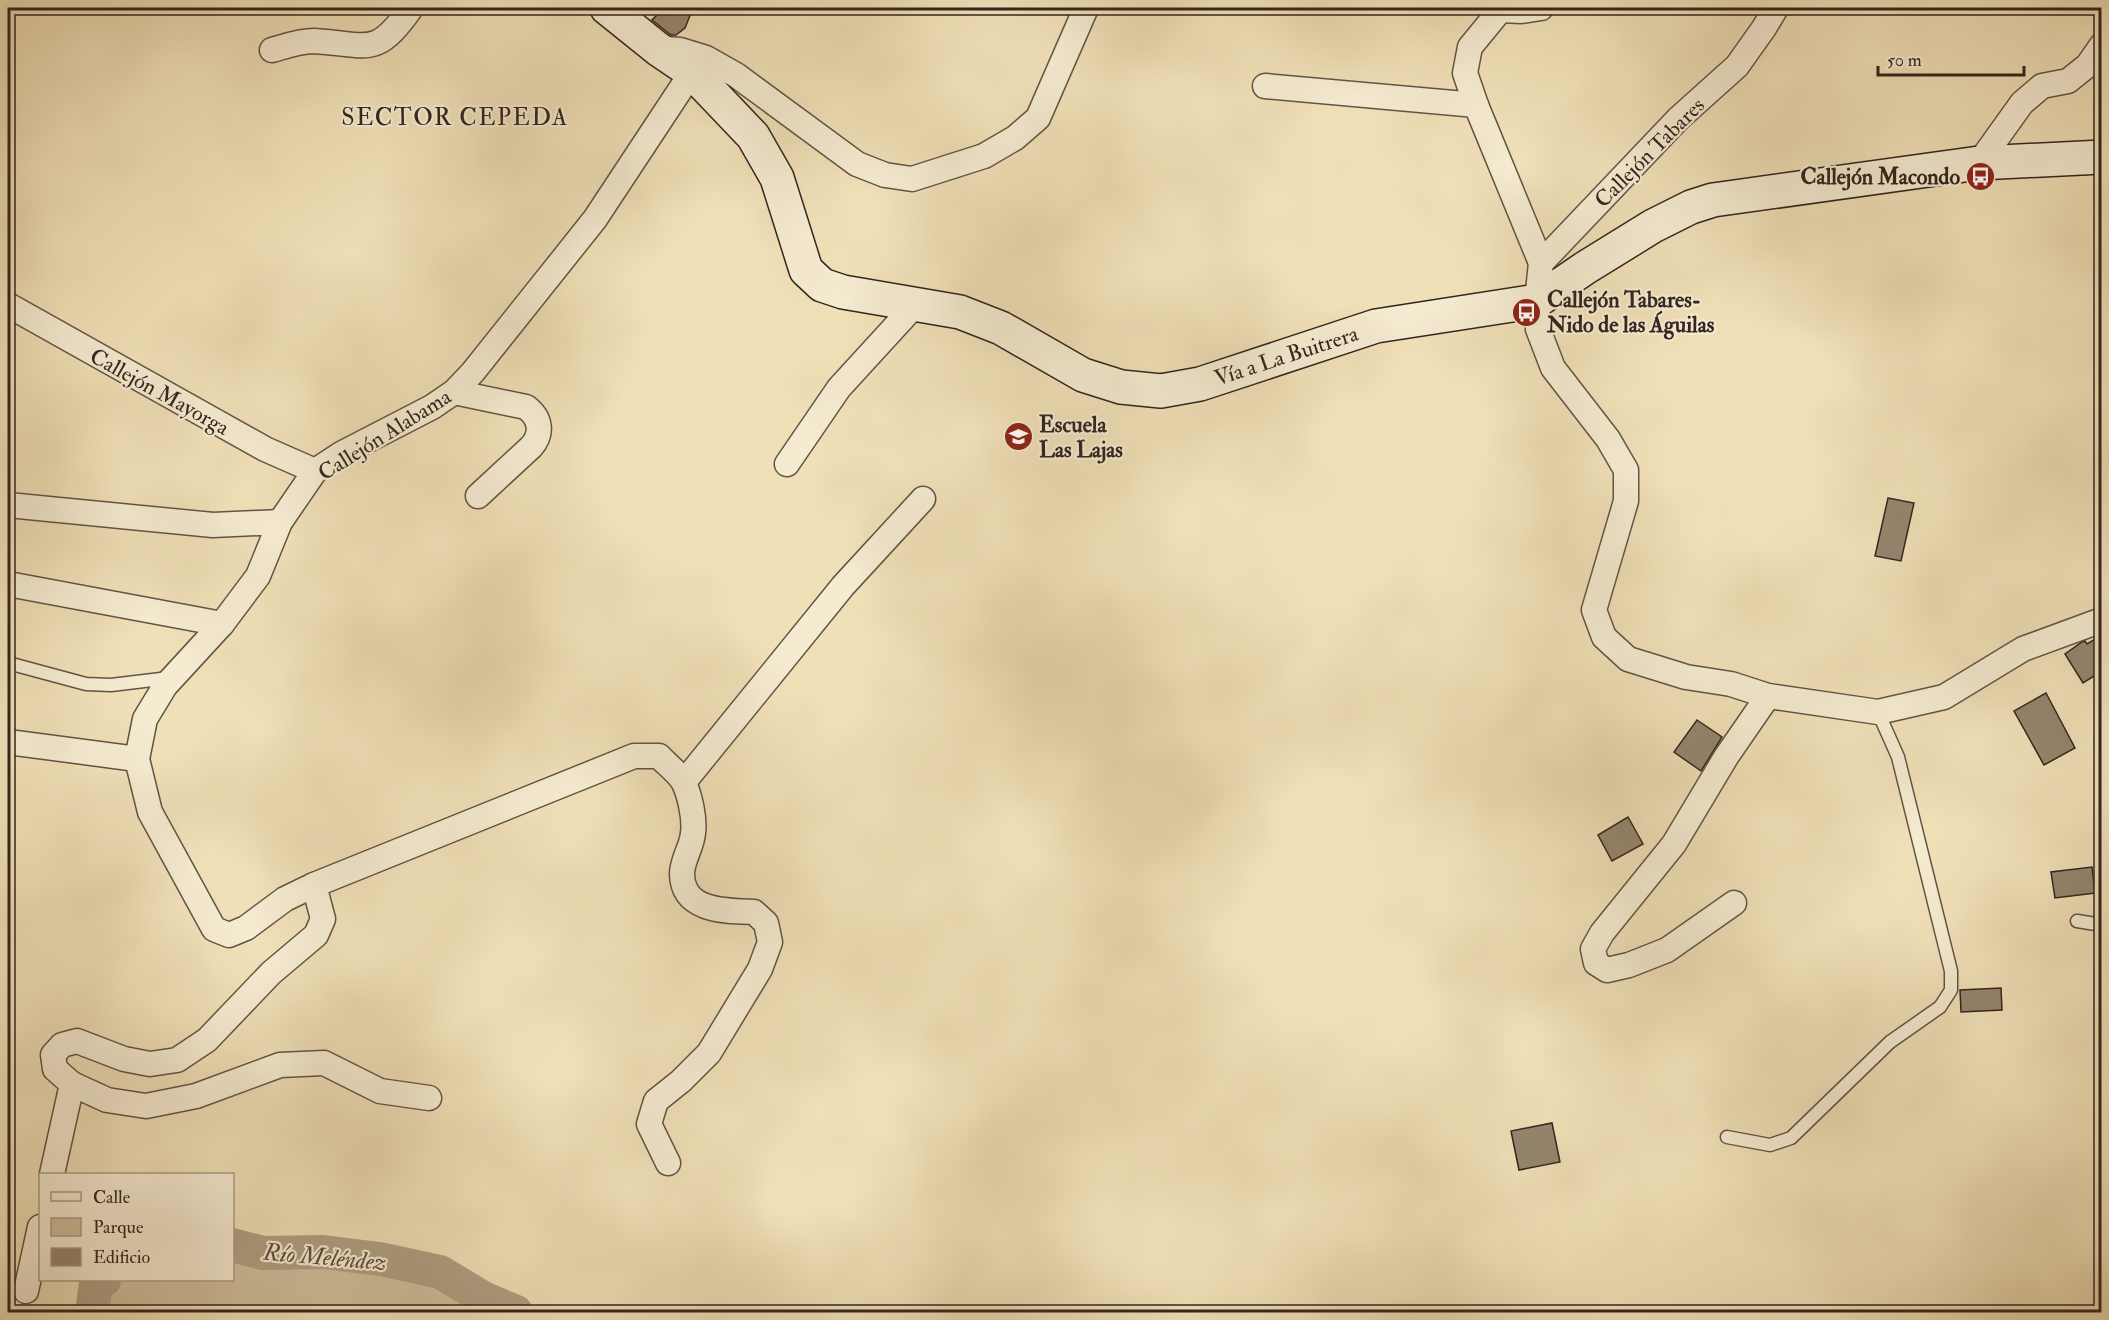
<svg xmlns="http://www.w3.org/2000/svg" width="2109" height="1320" font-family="'IM FELL Double Pica',serif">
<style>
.green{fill:#d0c09e;stroke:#81725e;stroke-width:1.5}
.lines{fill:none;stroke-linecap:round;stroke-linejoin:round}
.river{stroke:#afa084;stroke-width:34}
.building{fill:#95866f;stroke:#32251f;stroke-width:1.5}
.lane-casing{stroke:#625445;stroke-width:15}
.street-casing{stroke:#625445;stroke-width:27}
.secondary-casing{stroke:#32251f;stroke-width:36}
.lane{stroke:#f5ebd1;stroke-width:12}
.street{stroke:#f5ebd1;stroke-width:24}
.secondary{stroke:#f5ebd1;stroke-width:33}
.labels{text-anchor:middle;stroke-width:4.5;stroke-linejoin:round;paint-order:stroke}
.street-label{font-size:22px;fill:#32251f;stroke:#f5ebd1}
.poi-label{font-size:22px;font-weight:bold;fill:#32251f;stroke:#f5ebd1;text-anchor:start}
.neighbourhood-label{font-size:24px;letter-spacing:1.5px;fill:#32251f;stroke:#f5ebd1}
.water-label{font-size:24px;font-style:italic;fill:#5e5042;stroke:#f5ebd1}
</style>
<rect width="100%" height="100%" fill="#f0e0b8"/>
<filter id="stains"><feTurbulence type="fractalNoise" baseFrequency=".00333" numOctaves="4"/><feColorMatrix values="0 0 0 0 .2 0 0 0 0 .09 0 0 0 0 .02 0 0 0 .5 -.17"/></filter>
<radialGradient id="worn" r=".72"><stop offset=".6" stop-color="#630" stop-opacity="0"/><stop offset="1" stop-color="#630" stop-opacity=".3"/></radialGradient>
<polygon class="green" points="233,1245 263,1253 323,1252 380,1259 440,1272 485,1299 516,1312 92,1312 96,1284 104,1280 232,1280"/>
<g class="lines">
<g class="river">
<polyline points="232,1245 263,1253 323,1252 380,1259 440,1272 485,1299 516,1312"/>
<polyline points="92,1312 96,1284 104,1280"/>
</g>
</g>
<g class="building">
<polygon points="664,8 693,8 685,28 676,35 671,35 652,20"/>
<polygon points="1888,498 1914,503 1901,561 1875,556"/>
<polygon points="2102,635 2102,671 2083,683 2065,654 2082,642 2085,641 2087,644"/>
<polygon points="2046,693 2075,748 2044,765 2014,711"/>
<polygon points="1697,720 1722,737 1701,771 1674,752"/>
<polygon points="1628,817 1643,844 1612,861 1598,835"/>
<polygon points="2092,867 2095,893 2055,898 2051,872"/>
<polygon points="2001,988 2002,1010 1961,1012 1960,990"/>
<polygon points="1552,1123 1560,1162 1519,1170 1511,1131"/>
</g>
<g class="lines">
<defs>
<g id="lane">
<polyline points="8,663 86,684 111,685 169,678"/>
<polyline points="2077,921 2102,925"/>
<polyline points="1727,1137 1770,1145 1791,1138 1890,1042 1940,1007 1951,990 1951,971 1898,757 1878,712"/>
</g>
<g id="street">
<polyline points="1502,8 1470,47 1465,73 1476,105 1541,263"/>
<polyline points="1776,8 1764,28 1737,66 1678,119 1541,263 1537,301 1538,329 1553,368 1608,439 1626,470 1626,501 1594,610 1604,637 1628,659 1686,677 1731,684 1768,696 1878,712 1944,697 2023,649 2102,620"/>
<polyline points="1501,10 1521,11 1541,8"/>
<polyline points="666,49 680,50 706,58 736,75 857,164 885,175 912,179 984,156 1015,138 1038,118 1086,8"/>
<path d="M272 50C286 46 299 41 314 41 368 44 375 59 411 8"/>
<polyline points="1265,86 1476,105"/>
<polyline points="1979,163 2022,103 2042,86 2068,81 2088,65 2102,45"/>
<polyline points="8,305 265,449 315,471"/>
<path d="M454 392 526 407C541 418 543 434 531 447L478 496"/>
<polyline points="787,464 839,388 915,305"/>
<polyline points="8,505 213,525 280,522"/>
<polyline points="8,584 222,624"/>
<polyline points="8,742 137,759"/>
<polyline points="684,782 843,586 923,499"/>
<polyline points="314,885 323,919 316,935 271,973 207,1040 177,1060 150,1064 124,1059 77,1041 62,1045 53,1055 55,1069 72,1084 107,1100 146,1106 196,1096 280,1065 324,1063 380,1091 429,1098"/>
<polyline points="1734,903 1667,950 1629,965 1607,970 1596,963 1593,949 1602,933 1674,844 1726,757 1768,696"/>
<path d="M668 1163 649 1124 656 1101 681 1081 709 1053 760 969 770 942 766 923 754 912C726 911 683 912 682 874 682 860 692 847 693 833 695 819 690 796 684 783 679 773 666 764 659 756H634L314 885 285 899 246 928 229 935 214 929 150 812 137 759 145 719 165 686 222 624 258 576 280 522 315 471 341 454 432 407 454 392 473 372 595 219 692 72"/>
<polyline points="52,1174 72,1084"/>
<polyline points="26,1291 40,1227"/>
</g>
<polyline id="secondary" points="607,8 658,49 692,72 753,136 777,178 806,270 822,285 843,292 960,312 1001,328 1083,375 1121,387 1161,391 1200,384 1376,326 1537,301 1585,268 1653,226 1691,207 1713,200 1979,163 2102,157"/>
</defs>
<use href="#lane" class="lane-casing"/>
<use href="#street" class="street-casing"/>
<use href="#secondary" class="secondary-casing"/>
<use href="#lane" class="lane"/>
<use href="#street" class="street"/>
<use href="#secondary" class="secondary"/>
</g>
<defs>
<symbol id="bus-disc" viewBox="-11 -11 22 22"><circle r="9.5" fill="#8f2418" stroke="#f5ebd1"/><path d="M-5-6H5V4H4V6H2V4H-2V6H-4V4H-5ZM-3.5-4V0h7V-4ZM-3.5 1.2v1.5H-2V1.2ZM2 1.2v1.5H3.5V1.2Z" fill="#fff"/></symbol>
<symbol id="school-disc" viewBox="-11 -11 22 22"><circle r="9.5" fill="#8f2418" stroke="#f5ebd1"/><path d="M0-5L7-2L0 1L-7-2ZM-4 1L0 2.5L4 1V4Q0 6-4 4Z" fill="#fff"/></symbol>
</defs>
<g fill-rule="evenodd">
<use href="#bus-disc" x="1964" y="160" width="33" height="33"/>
<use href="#bus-disc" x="1510" y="296" width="33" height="33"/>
<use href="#school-disc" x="1002" y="420" width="33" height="33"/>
</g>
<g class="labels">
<g class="street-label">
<text transform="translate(1649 152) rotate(-45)" y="8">Callejón Tabares</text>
<text transform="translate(1286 355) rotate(-18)" y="8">Vía a La Buitrera</text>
<text transform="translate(160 391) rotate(29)" y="8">Callejón Mayorga</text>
<text transform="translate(384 434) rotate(-32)" y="8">Callejón Alabama</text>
</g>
<g class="poi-label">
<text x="1960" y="184" text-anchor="end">Callejón Macondo</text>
<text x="1547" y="307">Callejón Tabares-<tspan x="1547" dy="25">Nido de las Águilas</tspan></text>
<text x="1039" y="432">Escuela<tspan x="1039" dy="25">Las Lajas</tspan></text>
</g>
<g class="neighbourhood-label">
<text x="455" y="125">SECTOR CEPEDA</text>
</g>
<g class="water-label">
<text transform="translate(325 1257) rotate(5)" y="8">Río Meléndez</text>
</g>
</g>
<rect width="2109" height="1320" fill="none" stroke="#f0e0b8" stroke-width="30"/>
<rect x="9" y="9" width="2091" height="1302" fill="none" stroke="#32251f" stroke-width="3"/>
<rect x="15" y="15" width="2079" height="1290" fill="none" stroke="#32251f" stroke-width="1.5"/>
<rect x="39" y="1173" width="195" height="108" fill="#f5ebd1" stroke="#a79c8a" stroke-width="1.5"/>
<rect x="51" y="1192" width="30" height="9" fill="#f5ebd1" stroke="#a79c8a" stroke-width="1.5"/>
<text x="93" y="1203" font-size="18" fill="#32251f">Calle</text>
<rect x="51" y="1218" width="30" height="18" fill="#d0c09e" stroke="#a79c8a" stroke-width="1.5"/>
<text x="93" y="1233" font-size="18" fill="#32251f">Parque</text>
<rect x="51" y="1248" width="30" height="18" fill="#95866f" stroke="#a79c8a" stroke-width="1.5"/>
<text x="93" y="1263" font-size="18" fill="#32251f">Edificio</text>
<path d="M1878 66v9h146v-9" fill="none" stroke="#32251f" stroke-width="3"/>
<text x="1887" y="66" font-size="18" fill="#32251f" stroke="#f5ebd1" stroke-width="4.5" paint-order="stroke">50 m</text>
<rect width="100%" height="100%" filter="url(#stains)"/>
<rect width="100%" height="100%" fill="url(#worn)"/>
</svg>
